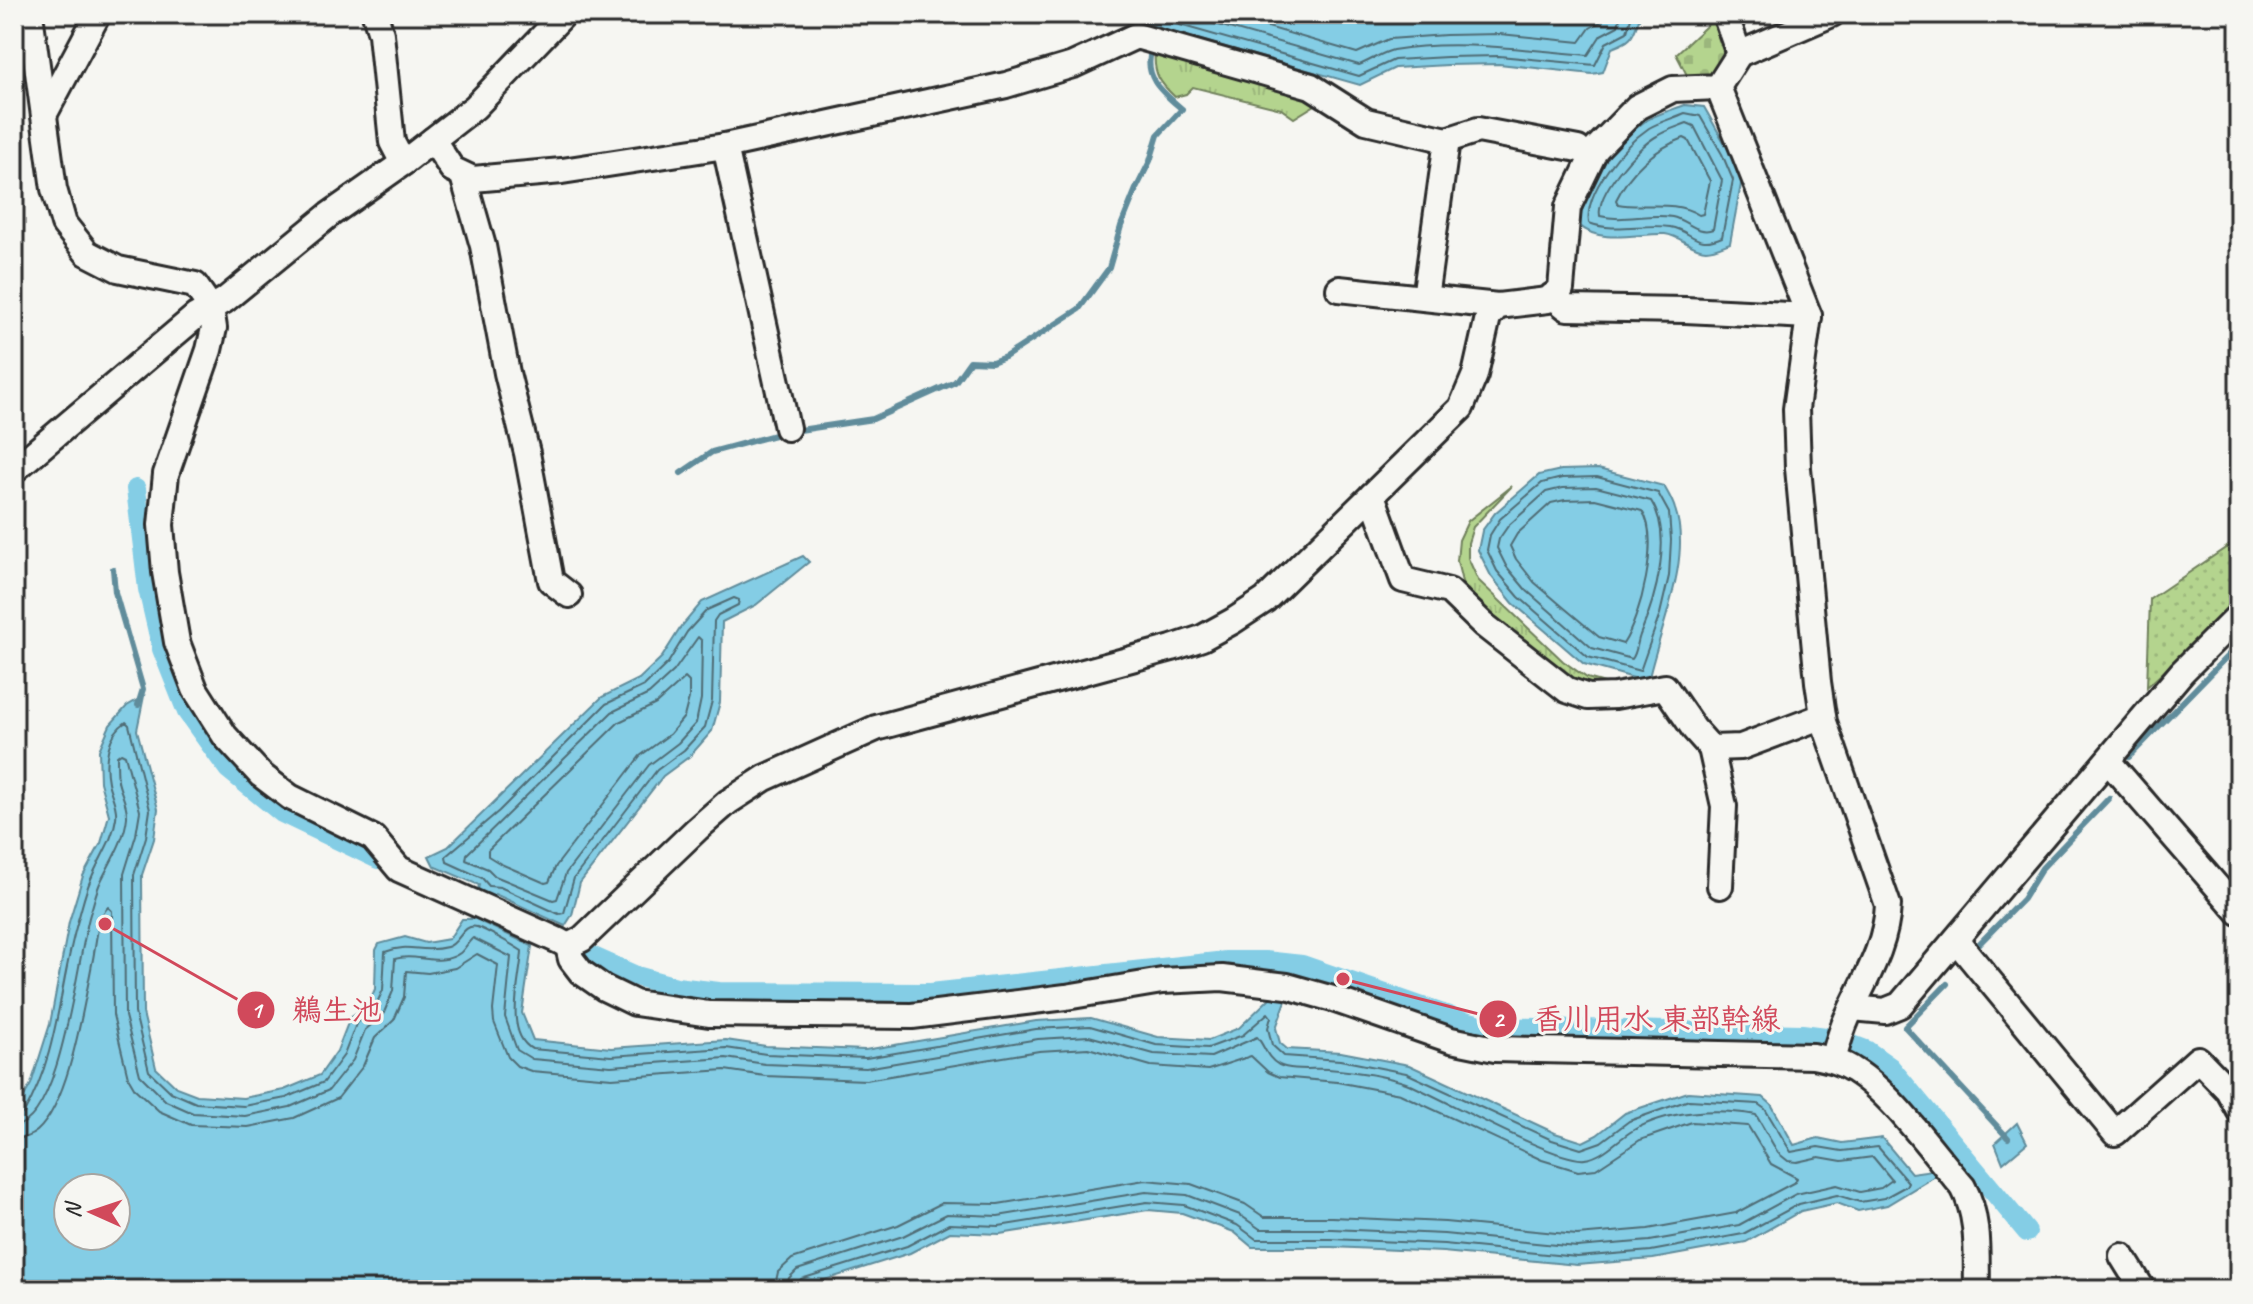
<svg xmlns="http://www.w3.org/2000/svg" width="2253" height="1304" font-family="Caveat,'Klee One',sans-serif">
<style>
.grass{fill:url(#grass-tufts);stroke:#70805c;stroke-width:2}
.cemetery{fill:url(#cemetery-stones);stroke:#70805c;stroke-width:2}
.park{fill:url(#park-dots);stroke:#70805c;stroke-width:2}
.water{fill:#84cde5;stroke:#608c9b;stroke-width:2;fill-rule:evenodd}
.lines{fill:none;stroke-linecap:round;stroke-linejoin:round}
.shore{stroke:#4f6c75;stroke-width:2}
.stream{stroke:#608c9b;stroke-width:6}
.canal{stroke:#84cde5;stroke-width:20}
.minor-casing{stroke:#2b2b2b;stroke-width:30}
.minor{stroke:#f6f6f2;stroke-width:24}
.leader{fill:none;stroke:#d1495b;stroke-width:3}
.callout-dot{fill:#d1495b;stroke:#f6f6f2;stroke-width:3}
.mark-label{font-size:24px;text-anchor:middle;font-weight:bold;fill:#fff}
.callout-label{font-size:30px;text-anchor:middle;font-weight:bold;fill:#d1495b;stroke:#f6f6f2;stroke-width:6;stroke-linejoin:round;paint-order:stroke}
</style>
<defs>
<pattern id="grass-tufts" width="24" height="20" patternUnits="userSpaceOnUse" patternTransform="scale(2)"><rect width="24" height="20" fill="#b4d48e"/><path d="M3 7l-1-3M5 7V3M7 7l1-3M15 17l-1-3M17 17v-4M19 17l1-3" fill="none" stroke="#9bb67b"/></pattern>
<pattern id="cemetery-stones" width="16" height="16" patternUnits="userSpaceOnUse" patternTransform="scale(2)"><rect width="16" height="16" fill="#b4d48e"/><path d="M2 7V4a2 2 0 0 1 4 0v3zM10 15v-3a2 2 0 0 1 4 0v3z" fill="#9bb67b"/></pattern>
<pattern id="park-dots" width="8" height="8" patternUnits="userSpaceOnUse" patternTransform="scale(2)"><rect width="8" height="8" fill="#b4d48e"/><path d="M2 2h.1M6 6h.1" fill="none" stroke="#9bb67b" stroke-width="1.8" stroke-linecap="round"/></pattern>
</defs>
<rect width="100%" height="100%" fill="#f6f6f2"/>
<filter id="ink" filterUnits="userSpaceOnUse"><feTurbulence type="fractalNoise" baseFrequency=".0125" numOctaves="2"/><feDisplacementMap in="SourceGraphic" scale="16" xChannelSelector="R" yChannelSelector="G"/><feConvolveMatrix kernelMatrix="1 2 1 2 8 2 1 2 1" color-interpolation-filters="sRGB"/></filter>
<g filter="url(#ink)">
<g class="grass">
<path d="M1155 52 1306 94 1315 105 1294 118 1281 109 1193 87 1186 94 1175 97C1160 83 1153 74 1155 52Z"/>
<polygon points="1512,486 1473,527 1468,543 1468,558 1478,580 1563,661 1587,678 1630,690 1574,684 1479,610 1462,582 1457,561 1459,540 1468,521"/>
</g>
<polygon class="cemetery" points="1717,16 1732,53 1713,77 1690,81 1676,54"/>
<polygon class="park" points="2239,539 2239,603 2147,687 2150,599"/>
<g class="water">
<path d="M1144 14H1641C1632 36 1636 39 1612 48L1603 72 1592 74 1499 64 1448 65 1395 68 1360 85 1144 24Z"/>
<path d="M1685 105 1704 107 1729 151 1742 179 1730 243C1722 246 1714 250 1706 250 1690 249 1681 236 1665 234 1638 233 1600 245 1579 225 1585 184 1610 146 1644 122 1655 114 1672 110 1685 105Z"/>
<path d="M1598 469 1664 486C1668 493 1673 501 1675 509 1693 559 1658 633 1648 682L1584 664 1513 603 1491 576 1478 550 1482 531 1495 513 1539 475 1561 470Z"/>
<path d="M803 556 809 562 756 605 722 622 720 702 712 731 690 756 663 776 580 883 572 915 565 926 495 894 483 923 532 946 522 1013 533 1040 611 1048 726 1040 766 1046 865 1050 1036 1021 1091 1018 1158 1037 1209 1040 1239 1028 1273 995 1287 998 1276 1028 1280 1043 1287 1049 1341 1052 1409 1065 1555 1133 1583 1142 1597 1135 1625 1113 1688 1092 1763 1097 1771 1104 1794 1145 1818 1138 1842 1143 1882 1138 1911 1173 1932 1170 1935 1176 1887 1205 1858 1211 1837 1203 1801 1211 1746 1242 1653 1259 1577 1265 1443 1252 1331 1247H1252L1234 1232 1182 1213 1148 1210 1000 1234 950 1232 910 1253 793 1290H14V1114L31 1084 50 1024 69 922 83 876 101 843 109 815 100 782 99 750 110 725 127 706 144 696 137 730 158 809 154 839 142 875 143 1013 156 1068 176 1087 197 1095 243 1098 284 1090 320 1075 337 1051 350 1018 367 1007 375 989 376 950 379 944 405 937 426 943 449 939 462 919H471L479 885 434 866 429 856 448 847 602 697 639 679 662 657 681 627 702 602ZM68 1188H116V1236H68Z"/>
<polygon points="2017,1123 2027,1143 2003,1163 1995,1143"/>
</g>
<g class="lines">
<g class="shore">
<polyline points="1152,14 1155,18 1359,76 1394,60 1447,57 1499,56 1595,65 1606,43 1627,32 1632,14"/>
<path d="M1180 14 1359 65C1370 61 1381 53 1393 50 1457 39 1524 50 1588 55L1601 35 1618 26 1621 14"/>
<polyline points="1223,14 1357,53 1389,39 1446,35 1500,34 1580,42 1590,28 1607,18 1609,14"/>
<path d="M1685 113 1700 116 1722 154 1733 180 1722 237C1695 249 1693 231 1670 227 1643 223 1615 233 1589 223 1584 192 1624 145 1649 128 1659 122 1674 118 1685 113Z"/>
<path d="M1687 123 1694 126 1722 180 1713 229C1698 235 1687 220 1672 217 1648 213 1623 222 1600 216 1596 193 1637 147 1657 136 1666 130 1677 127 1687 123Z"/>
<path d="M1684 138 1688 140 1710 181 1703 214 1699 215C1673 199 1645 209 1618 204L1616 200C1630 171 1654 149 1684 138Z"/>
<polygon points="1597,477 1658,493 1669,513 1671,540 1669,576 1660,614 1640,671 1588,657 1519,597 1497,571 1487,550 1490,535 1500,519 1542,483 1562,478"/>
<path d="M1596 487 1651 501C1674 536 1655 600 1640 635 1637 643 1637 652 1632 659L1592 648 1526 590 1506 566 1497 548 1499 539 1508 526 1546 492 1563 488Z"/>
<path d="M1595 499 1642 511C1661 537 1640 619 1623 644L1599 637 1562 606 1534 582 1516 559 1510 546 1517 534 1551 503 1565 500Z"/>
<polygon points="734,598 739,600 738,605 718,615 714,621 712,701 705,727 684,750 657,770 574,878 564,913 559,914 500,887 489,886 482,878 447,862 446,856 499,811 606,704 644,686 668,663 687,632 707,610"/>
<polygon points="698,637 702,641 701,699 696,723 678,743 649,765 566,873 557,899 553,900 495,876 488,869 466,860 467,854 612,712 649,694 674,671"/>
<polygon points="685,678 689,682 689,698 684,717 670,734 640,756 556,866 549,882 545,883 501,864 488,856 488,850 619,722 656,704"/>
<path d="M14 1116 24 1113C59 1053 59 985 78 920 82 907 85 892 91 879 99 858 113 841 116 818 118 806 110 793 108 782 104 761 107 734 126 722L129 725 150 810 146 837 134 875 135 1013 149 1071 171 1092 196 1103 244 1106 286 1098 324 1082 344 1055 356 1024 374 1009 383 990 385 952C410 942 421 954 447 947 460 944 462 923 477 927 486 930 513 945 522 951 521 977 503 1033 532 1049L611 1056 726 1048 766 1054 866 1058 1036 1029 1090 1026 1156 1045 1208 1048 1243 1035 1268 1013 1271 1017 1268 1028 1272 1045 1284 1056 1340 1060 1406 1073 1552 1140 1581 1149 1601 1142 1629 1121 1689 1100 1758 1104 1765 1109 1791 1152 1818 1147 1842 1151 1878 1147 1908 1182 1906 1186 1884 1198 1860 1202 1837 1195 1799 1204 1743 1234 1651 1251 1577 1257 1444 1244 1331 1239H1256L1237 1225 1184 1205 1147 1202 999 1226 949 1224 907 1246 801 1279 797 1284 796 1290"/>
<path d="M14 1126C61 1124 78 953 90 914 94 903 96 890 102 879 112 859 125 839 127 817 128 805 120 792 118 781 117 773 117 764 117 756L121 753 125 755 140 811 136 835 124 874 125 1016 140 1075 166 1101 193 1113 245 1116 290 1107 329 1090 353 1060 365 1030 383 1015 393 991 395 959C415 952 440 968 460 953 465 949 468 942 473 938L511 957 505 1017 517 1050 532 1059 611 1066 726 1058 765 1064 866 1068 1038 1039 1089 1036 1154 1054 1211 1057 1257 1037C1265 1046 1266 1058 1279 1065 1292 1071 1313 1068 1328 1069 1352 1071 1383 1075 1406 1083 1441 1097 1556 1163 1585 1159 1603 1157 1617 1140 1632 1131 1667 1110 1717 1108 1756 1115L1778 1153 1788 1161 1797 1162 1819 1157 1842 1161 1873 1157 1892 1180 1881 1188 1860 1192 1837 1185 1796 1194 1739 1225 1650 1241 1577 1247 1444 1234 1332 1229H1260L1240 1215 1187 1195 1146 1192 998 1216 947 1214 903 1236 797 1270 789 1278 786 1290"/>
<path d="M14 1139C23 1138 30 1137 37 1131 70 1102 84 1002 93 959 96 944 97 918 108 907L112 911 113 1015 128 1077 135 1089 159 1111 191 1125 248 1127 294 1118 338 1098 363 1066 375 1038 394 1020 404 997 406 971 428 973 455 968 477 954 498 965 493 1010 494 1022 508 1057 517 1066 531 1071 612 1078 725 1070 765 1076 866 1080 1039 1051 1088 1048 1151 1066 1208 1070 1251 1056 1268 1072 1279 1077 1337 1082 1400 1094 1542 1160 1578 1171 1596 1169 1640 1140 1692 1122 1748 1126 1771 1164 1797 1178 1795 1182 1736 1213 1648 1229 1577 1235 1445 1222 1332 1217H1264L1245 1204 1191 1184 1145 1180 998 1204 942 1203 898 1225 792 1259 778 1272 774 1290"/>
</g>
<g class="stream">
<path d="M793 431 873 419 955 382 970 361 992 362 1005 357 1079 309 1109 268 1121 226 1136 189 1150 161 1158 135 1182 109C1162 92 1142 77 1152 48"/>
<polyline points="681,473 712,452 782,433"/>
<polyline points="113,569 115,592 143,689 138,705"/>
<polyline points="2129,757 2239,644"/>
<polyline points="1975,948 2023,899 2042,868 2109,798"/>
<polyline points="1947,984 1905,1027 2008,1138"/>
</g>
<g class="canal">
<polyline points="136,489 148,589 162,649 187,712 228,769 282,813 378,859"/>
<polyline points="582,952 636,976 676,987 719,992 931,993 1226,961 1265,961 1302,965 1457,1019 1489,1027 1802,1034 1834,1038 1866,1050 1890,1067 2027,1232"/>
</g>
<defs>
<g id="minor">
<path d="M30 14 54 189 64 224 87 253 118 269 195 285 211 308 214 328 209 350 166 474 161 525 165 572 177 642 195 689 225 736 261 775 290 797 373 838 399 869 559 941 568 946 571 959 581 972 604 988 635 1003 709 1014 912 1016 1066 997 1162 981 1222 978 1287 986 1333 999 1451 1040 1495 1049 1813 1056C1828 1059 1842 1062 1855 1071 1892 1094 1933 1153 1963 1187 1980 1218 1976 1255 1977 1290"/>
<polyline points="375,14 381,34 392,142 403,163 475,107 564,14"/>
<polyline points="1725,14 1739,54"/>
<path d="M1718 87 1809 316 1796 409 1798 468 1818 682 1824 722 1888 905C1886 948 1864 980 1847 1018 1841 1031 1837 1046 1833 1060"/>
<polyline points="44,115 98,14"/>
<polyline points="433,140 452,169 473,179 562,171 725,146 1006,85 1073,65 1136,36 1311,86 1366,121 1447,140"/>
<polyline points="725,146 787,428"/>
<polyline points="463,176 483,246 507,373 527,453 551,581 569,595"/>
<polyline points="1339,289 1498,306"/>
<polyline points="1552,296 1567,308 1685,310 1809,316"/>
<polyline points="1425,298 1447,140 1478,130 1578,149"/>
<polyline points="14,470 196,316 225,300 329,215 403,163"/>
<polyline points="1372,495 1403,580 1449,591 1484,625 1567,690 1588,697 1615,696 1665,687 1694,729 1711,748 1741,747 1823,716"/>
<polyline points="1711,748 1724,806 1720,886"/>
<polyline points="2108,761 2239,912"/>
<polyline points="1956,940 2115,1133 2198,1059 2228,1090 2239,1110"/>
<polyline points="568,946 582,939 697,829 728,802 765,778 876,728 1172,648 1202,638 1233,621 1265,600 1461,408 1475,375 1488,317 1498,306 1548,300 1561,289 1568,207 1596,149 1637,107 1673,89 1718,87 1739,54 1832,14"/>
<polyline points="1852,1008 1885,1011 1900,1005 2182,672 2239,615"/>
<polyline points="2122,1256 2143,1290"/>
</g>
</defs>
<use href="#minor" class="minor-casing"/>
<use href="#minor" class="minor"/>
</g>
</g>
<path class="leader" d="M105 924L256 1010M1343 979L1498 1019"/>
<g class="callout-dot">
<circle cx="105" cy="924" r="8"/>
<circle cx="1343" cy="979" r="8"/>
<circle cx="256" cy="1010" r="20"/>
<circle cx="1498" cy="1019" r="20"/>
</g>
<g class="mark-label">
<text x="256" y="1018">1</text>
<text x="1498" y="1027">2</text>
</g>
<g class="callout-label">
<text x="337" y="1020">鵜生池</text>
<text x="1657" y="1029">香川用水 東部幹線</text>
</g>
<rect width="2253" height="1304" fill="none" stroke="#f6f6f2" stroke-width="48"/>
<rect x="24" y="24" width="2205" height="1256" fill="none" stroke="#2b2b2b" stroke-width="3" filter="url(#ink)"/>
<g transform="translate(92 1212) rotate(273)"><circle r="38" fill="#f6f6f2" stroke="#a5a5a2" stroke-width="2"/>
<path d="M0-6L14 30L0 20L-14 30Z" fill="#d1495b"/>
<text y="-12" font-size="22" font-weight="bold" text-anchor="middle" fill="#2b2b2b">N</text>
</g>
</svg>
